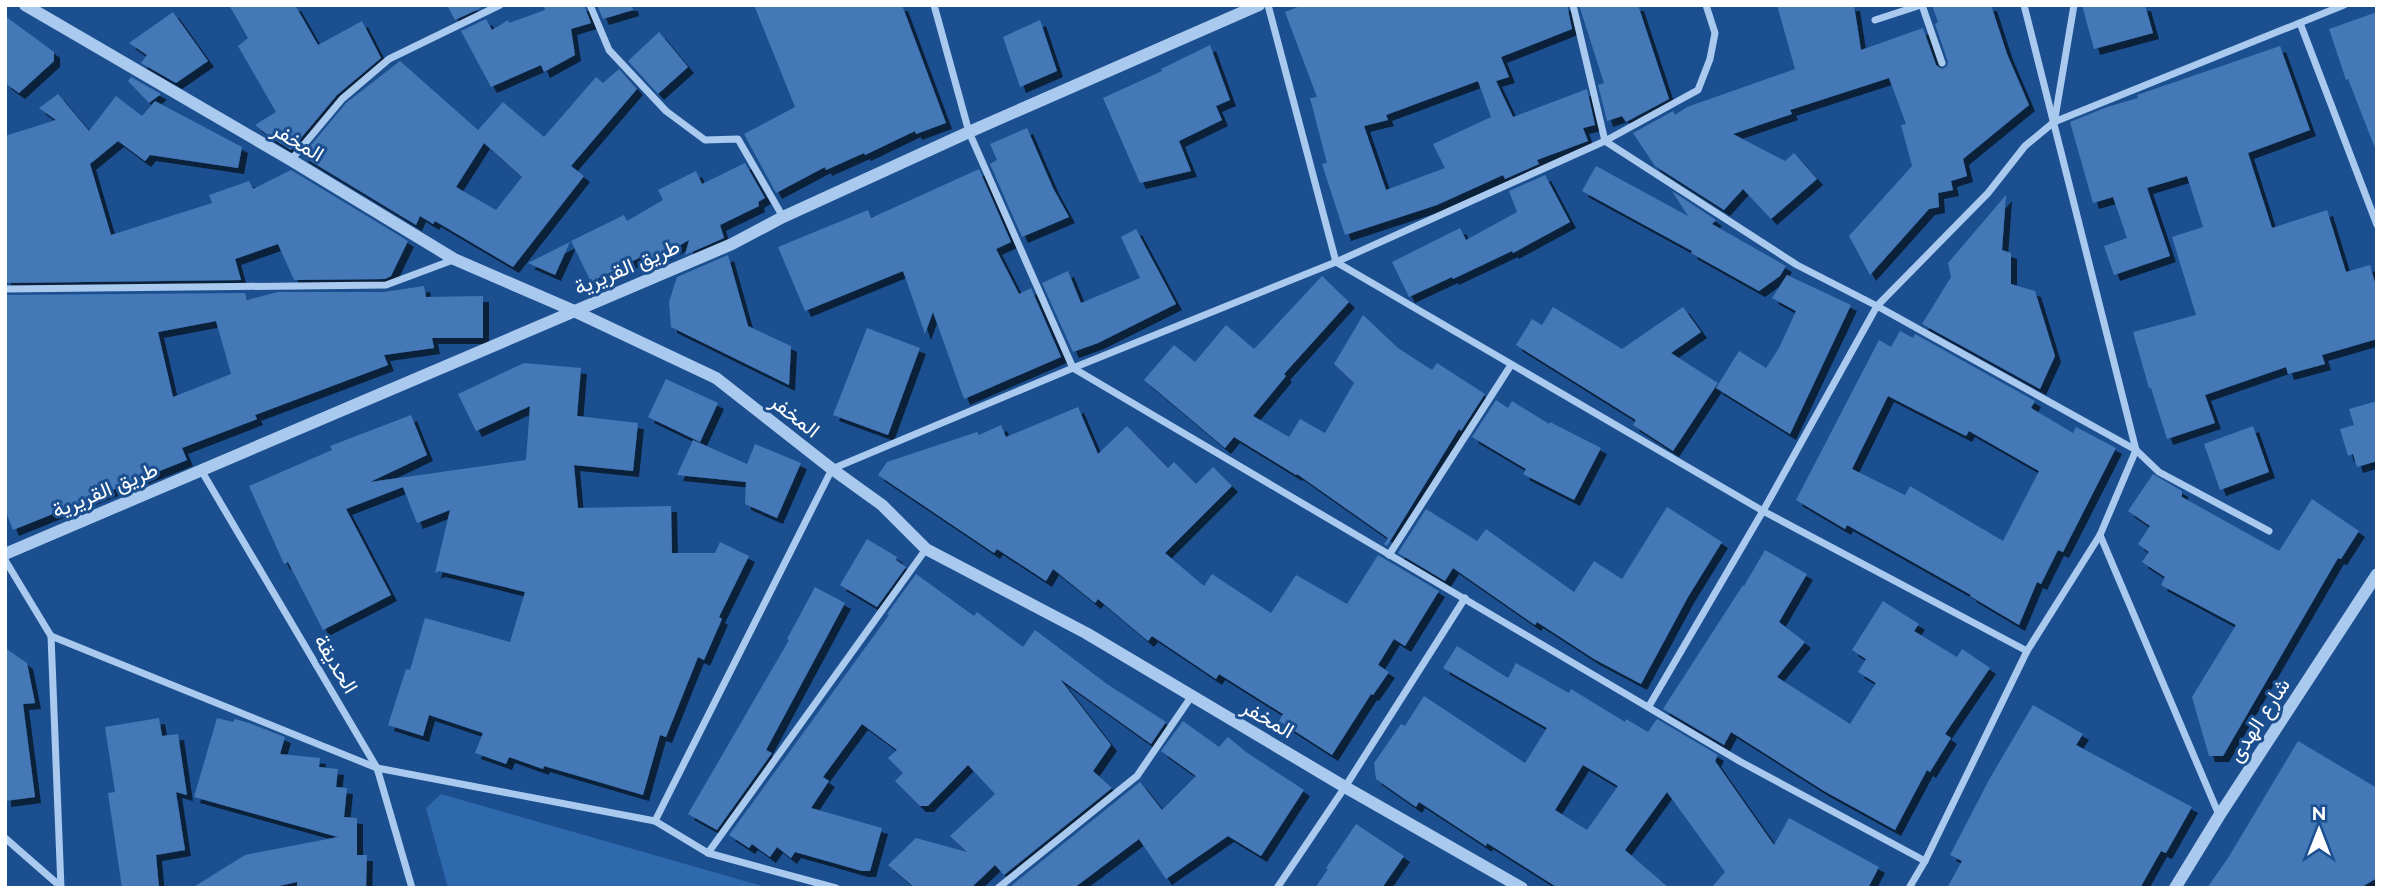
<svg xmlns="http://www.w3.org/2000/svg" width="2382" height="893" font-family="Raleway,Vazirmatn,sans-serif">
<style>
.green{fill:#2e69ad}
.building{fill:#4478b7;fill-rule:evenodd;filter:url(#shadow)}
.lines{fill:none;stroke-linecap:round;stroke-linejoin:round}
.minor{stroke:#a9c9ee;stroke-width:7}
.tertiary{stroke:#a9c9ee;stroke-width:12}
.labels{text-anchor:middle;stroke-width:6;stroke-linejoin:round;paint-order:stroke}
.street-label{font-size:21px;fill:#fff;stroke:#1b4f8f}
</style>
<defs>
<filter id="shadow"><feDropShadow dx="6" dy="6" stdDeviation="0" flood-color="#0009"/></filter>
</defs>
<rect width="100%" height="100%" fill="#1b4f8f"/>
<polygon class="green" points="441,794 769,888 448,888 426,808"/>
<g class="building">
<polygon points="229,5 295,5 318,45 362,21 381,58 337,95 291,150 270,137 255,125 276,112 238,46 248,38"/>
<polygon points="447,5 480,5 481,8 455,20"/>
<polygon points="544,5 584,5 591,23 571,29 575,55 544,72 541,65 491,87 461,31 486,19 492,30 508,20 509,23 545,10"/>
<polygon points="597,5 632,5 633,10 603,19"/>
<polygon points="754,5 902,5 946,123 916,134 915,131 865,155 864,153 826,170 825,167 776,193 744,134 795,107"/>
<path d="M1303 5H1567L1572 29 1501 57 1509 77 1496 81 1513 117 1587 89 1595 125 1583 128 1588 141 1537 160 1539 164 1505 179 1503 175 1437 205 1345 235 1322 164 1327 163 1310 98 1317 97 1285 12ZM1478 81 1491 117 1433 144 1445 168 1386 190 1364 126 1388 120 1386 115Z"/>
<polygon points="1579,5 1638,5 1669,99 1626,122 1622,116 1607,121 1598,85 1604,83"/>
<polygon points="1777,5 1854,5 1861,50 1923,28 1936,65 1942,69 1947,66 1948,62 1935,24 1938,22 1932,5 1991,5 2007,54 2029,105 1963,159 1967,176 1951,181 1953,190 1938,193 1939,207 1929,209 1870,275 1849,236 1912,166 1901,125 1906,124 1889,78 1790,110 1792,114 1733,134 1785,161 1794,153 1817,179 1771,219 1743,189 1724,210 1655,166 1633,133 1673,111 1675,115 1687,107 1795,69"/>
<polygon points="2082,5 2145,5 2153,33 2094,49"/>
<polygon points="173,12 208,61 176,83 141,63 147,55 129,43"/>
<polygon points="2377,12 2377,148 2375,148 2348,79 2346,80 2329,29"/>
<polygon points="5,16 54,52 54,61 19,93 5,83"/>
<polygon points="1040,20 1057,71 1020,87 1003,37"/>
<polygon points="659,32 688,67 658,94 628,61"/>
<polygon points="1210,45 1230,100 1216,106 1222,120 1179,141 1191,171 1140,183 1103,98 1162,71 1161,69"/>
<polygon points="2280,46 2310,130 2248,153 2272,228 2327,210 2346,272 2370,265 2377,290 2377,339 2322,355 2325,364 2288,374 2286,367 2205,395 2215,423 2167,439 2151,388 2149,388 2133,332 2196,315 2172,237 2203,227 2187,176 2147,188 2170,256 2114,275 2104,246 2127,238 2113,197 2093,203 2070,122 2107,107 2138,98 2137,95"/>
<path d="M400 61 478 130 503 102 544 137 596 77 603 83 619 69 637 89 571 166 584 176 513 267 435 221 433 224 420 216 416 225 302 156 346 103ZM484 143 522 177 496 210 456 187Z"/>
<polygon points="131,77 161,94 149,103 128,81"/>
<polygon points="58,94 89,131 116,96 142,116 155,101 242,147 238,168 150,155 145,161 118,141 90,164 111,235 212,203 209,195 249,181 253,189 291,170 408,241 391,276 385,279 294,280 278,244 235,259 241,280 5,283 5,136 56,120 39,108"/>
<polygon points="1027,128 1053,188 1069,217 1022,237 990,164 997,160 990,144"/>
<polygon points="745,163 765,198 758,202 759,206 720,225 724,238 685,255 689,240 653,261 649,253 591,282 571,241 624,215 627,221 663,200 658,190 696,171 702,184"/>
<polygon points="1596,166 1688,216 1672,191 1716,220 1712,224 1786,266 1780,276 1759,291 1691,253 1692,251 1582,191"/>
<polygon points="979,169 1011,242 996,249 1019,294 1031,288 1061,357 964,399 933,312 925,334 903,271 805,311 778,247 868,210 871,218"/>
<polygon points="1545,175 1570,222 1513,253 1512,251 1453,279 1452,277 1409,297 1392,262 1460,228 1466,240 1517,212 1509,191"/>
<polygon points="2006,195 2002,250 2011,253 2011,284 2035,291 2055,356 2040,389 1922,324 1951,277 1948,263"/>
<polygon points="1136,229 1176,304 1098,343 1073,352 1042,283 1068,271 1081,303 1140,278 1121,237"/>
<polygon points="570,242 555,275 528,263"/>
<polygon points="728,255 748,326 791,346 789,385 671,327 669,302 677,277"/>
<polygon points="1787,275 1851,305 1790,434 1716,388 1739,351 1766,368 1779,348 1796,311 1772,298"/>
<polygon points="1322,276 1349,302 1284,374 1286,376 1253,416 1289,437 1300,419 1325,433 1354,383 1334,364 1363,315 1398,348 1432,370 1437,363 1485,394 1461,431 1459,429 1387,546 1384,544 1388,538 1297,474 1296,475 1234,437 1225,448 1144,380 1174,345 1195,362 1226,325 1254,349"/>
<path d="M424 286 426 297 483 296V338H432L434 348 384 355 388 365 255 415 257 419 182 448 187 460 13 530 5 510V295L245 293 247 300 278 292H384ZM216 321 231 374 173 397 158 332Z"/>
<polygon points="1553,307 1622,349 1683,307 1701,332 1671,353 1718,383 1673,451 1633,425 1636,420 1516,345 1532,319 1542,325"/>
<polygon points="867,328 920,348 888,435 833,415"/>
<path d="M1900 331 1913 338 1915 334 2035 401 2031 408 2073 433 2076 427 2116 448 2063 552 2058 550 2041 584 2037 582 2019 625 1970 596 1971 595 1847 525 1845 529 1796 500 1879 340 1891 347ZM1888 396 1966 436 1969 431 2039 471 2003 541 1910 486 1905 495 1852 469Z"/>
<polygon points="524,363 581,368 577,416 638,423 633,471 574,465 578,508 671,506 672,553 715,553 720,542 749,556 719,617 722,619 704,660 698,657 666,737 660,735 643,795 544,766 543,769 509,757 506,764 475,753 483,733 429,715 423,736 388,725 406,669 410,670 425,618 510,642 525,592 439,571 435,573 450,510 417,523 403,487 346,509 391,595 323,630 288,562 284,564 249,486 332,450 330,446 411,415 427,455 370,482 526,460 530,406 476,431 458,394"/>
<polygon points="666,379 718,403 700,442 648,417"/>
<polygon points="1496,400 1508,408 1512,401 1549,424 1550,422 1601,448 1574,500 1523,474 1526,469 1472,437"/>
<polygon points="2377,401 2377,461 2357,467 2353,454 2348,456 2340,429 2354,425 2349,409"/>
<polygon points="1078,407 1098,454 1127,426 1168,468 1174,462 1196,484 1213,467 1232,486 1165,553 1204,586 1212,574 1271,613 1296,575 1347,604 1378,555 1439,591 1405,646 1394,639 1378,665 1389,672 1373,695 1371,694 1332,755 1279,721 1283,714 1219,674 1216,679 1152,636 1148,641 1098,599 1095,603 1053,569 1046,581 997,549 994,553 878,475 887,462 977,432 979,435 1001,425 1006,437"/>
<polygon points="2253,426 2269,472 2220,490 2204,444"/>
<polygon points="693,440 747,464 755,444 801,463 777,518 745,504 746,482 677,475"/>
<polygon points="2153,474 2182,491 2182,497 2279,551 2312,499 2359,531 2341,559 2338,558 2223,756 2209,756 2192,697 2236,625 2161,585 2165,577 2142,562 2149,552 2138,544 2150,526 2128,511"/>
<polygon points="1667,507 1722,542 1688,597 1641,684 1594,659 1537,622 1535,625 1453,568 1445,581 1398,553 1426,509 1477,541 1486,529 1574,592 1594,561 1622,579"/>
<polygon points="867,539 897,557 896,560 906,567 877,607 840,585"/>
<polygon points="1765,550 1807,574 1779,622 1805,642 1777,677 1850,724 1876,683 1858,672 1866,659 1852,650 1883,601 1919,624 1914,631 1957,657 1962,649 1990,668 1945,734 1951,738 1930,772 1927,770 1895,830 1824,791 1731,732 1724,745 1663,709 1743,585 1744,586"/>
<polygon points="916,574 974,616 977,612 1023,647 1035,630 1107,684 1166,722 1151,744 1060,679 1111,745 1093,771 1112,788 1004,875 995,865 971,888 915,888 888,865 916,838 967,852 950,836 995,794 968,765 928,806 920,806 895,781 903,773 888,758 897,750 862,724 823,777 829,781 811,808 882,828 870,871 862,871 795,852 791,858 777,847 770,857 752,844 749,848 729,835 889,615 887,614"/>
<polygon points="815,587 845,603 766,750 772,753 717,830 688,814 789,640 787,639"/>
<path d="M1457 646 1508 678 1516 663 1569 693 1571 689 1625 722 1626 719 1648 732 1657 719 1718 755 1715 761 1774 845 1789 818 1879 867 1868 888H1711L1725 872 1667 792 1625 850 1669 888H1558L1487 843 1486 846 1419 802 1416 807 1376 779 1374 763 1401 724 1405 726 1424 696 1525 763 1547 728 1443 668ZM1583 765 1618 786 1587 830 1555 810Z"/>
<polygon points="5,648 27,663 35,703 23,704 35,797 5,801"/>
<polygon points="2033,705 2083,734 2076,745 2192,807 2166,853 2161,851 2140,888 1947,888 1962,861 1950,855 1990,778"/>
<polygon points="159,718 162,736 178,734 187,795 176,792 185,850 156,855 159,888 122,888 108,793 115,792 105,727"/>
<polygon points="217,718 233,722 235,719 249,723 285,737 280,754 320,758 319,767 338,769 336,787 347,788 344,817 357,818 357,855 367,855 366,888 297,888 297,882 270,888 192,888 245,855 338,837 194,797"/>
<polygon points="1183,721 1219,747 1228,737 1246,752 1304,790 1261,856 1228,836 1166,879 1139,839 1074,888 1014,888 1012,885 1140,782 1162,810 1196,776 1161,751"/>
<polygon points="2298,741 2377,788 2377,878 2360,888 2207,888 2228,858"/>
<polygon points="1356,824 1404,856 1382,888 1315,888 1328,869 1326,868"/>
</g>
<g class="lines">
<g class="minor">
<polyline points="590,5 609,50 666,111 705,140 738,139 783,217"/>
<polyline points="934,5 969,132 1073,368 1741,762 1925,861"/>
<polyline points="1268,5 1336,262 1763,511 2027,651"/>
<polyline points="1573,5 1605,141 1797,265 1877,306 2136,450 2159,472 2269,531"/>
<polyline points="1922,5 1942,63"/>
<polyline points="1875,20 1921,5"/>
<polyline points="2300,23 2377,225"/>
<polyline points="2055,118 2074,5"/>
<polyline points="291,160 342,99 389,59 500,5"/>
<polyline points="5,289 386,285 453,260"/>
<polyline points="201,470 377,768 412,888"/>
<polyline points="2100,535 2219,815"/>
<polyline points="1389,555 1511,365"/>
<polyline points="5,560 51,636 377,768 655,821 708,853 836,888"/>
<polyline points="51,636 61,888"/>
<polyline points="1649,706 1763,511 1877,306 1988,193 2025,146 2054,122 2344,5"/>
<polyline points="655,821 832,469 1073,368 1336,262 1605,141 1698,90 1710,59 1715,33 1706,5"/>
<polyline points="5,838 61,887"/>
<polyline points="708,853 926,549"/>
<polyline points="998,888 1137,776 1191,697"/>
<polyline points="1277,888 1345,787 1465,598"/>
<polyline points="1909,888 1925,861 2027,651 2100,535 2136,450 2024,5"/>
</g>
<g class="tertiary">
<polyline points="25,5 291,160 454,259 572,310 716,378 832,469 882,505 926,549 1086,633 1345,787 1522,888"/>
<polyline points="5,554 732,244 783,217 969,132 1259,5"/>
<polyline points="2175,888 2219,816 2377,574"/>
</g>
</g>
<g class="labels">
<g class="street-label">
<text transform="translate(298 142) rotate(31)" y="7">المخفر</text>
<text transform="translate(627 267) rotate(-23)" y="7">طريق القريرية</text>
<text transform="translate(795 416) rotate(38)" y="7">المخفر</text>
<text transform="translate(105 490) rotate(-23)" y="7">طريق القريرية</text>
<text transform="translate(336 664) rotate(59)" y="7">الحديقة</text>
<text transform="translate(1268 719) rotate(30)" y="7">المخفر</text>
<text transform="translate(2259 720) rotate(-57)" y="7">شارع الهدى</text>
</g>
</g>
<rect width="2382" height="893" fill="none" stroke="#ffffff" stroke-width="14"/>
<g transform="translate(2319 830)" stroke="#1b4f8f" stroke-width="5" paint-order="stroke">
<path d="M0-5L12 26L0 18L-12 26Z" fill="#ffffff"/>
<text y="-10" font-size="19" font-weight="bold" text-anchor="middle" fill="#ffffff">N</text>
</g>
</svg>
